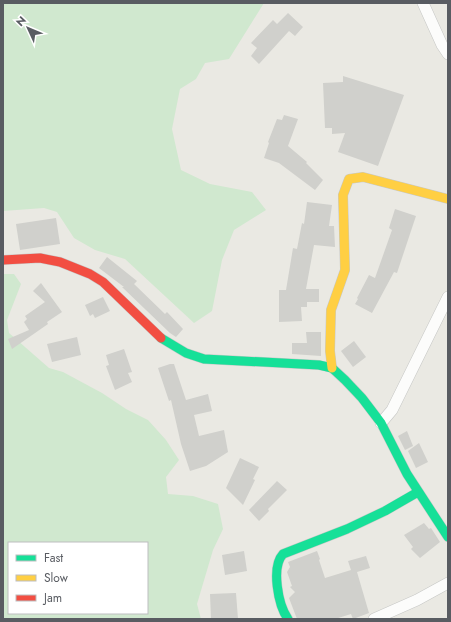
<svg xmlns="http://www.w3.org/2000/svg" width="451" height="622" font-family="Jost,sans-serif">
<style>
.green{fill:#d0e8cf;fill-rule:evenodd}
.building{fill:#d0d0cc}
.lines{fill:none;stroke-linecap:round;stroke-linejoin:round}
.street-casing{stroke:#c6c7c5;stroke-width:12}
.fast-casing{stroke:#c7c8c7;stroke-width:10}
.slow-casing{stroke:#c7c8c7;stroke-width:10}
.jam-casing{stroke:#c7c8c7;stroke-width:10}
.street{stroke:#fcfcfb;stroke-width:11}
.fast{stroke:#16e098;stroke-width:9}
.slow{stroke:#ffcf43;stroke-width:9}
.jam{stroke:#f24e42;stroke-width:9}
</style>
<rect width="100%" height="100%" fill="#eae9e3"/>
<g class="green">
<polygon points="3,3 264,3 229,59 205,63 196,79 180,89 172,129 181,170 210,184 252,192 266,210 234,230 222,260 212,311 194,323 125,259 95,250 74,238 57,212 44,208 3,211"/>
<path d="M3 274H14L21 284 7 320 9 333 49 368 63 372 102 393 126 409 148 420 166 440 179 460 166 477 168 494 193 496 218 504 223 529 213 550 197 604 201 619H3ZM9 543H147V613H9Z"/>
</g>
<g class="building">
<polygon points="288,13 303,27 295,36 289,31 259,64 251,56 257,48 251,43 273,20 277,24"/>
<polygon points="343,76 404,95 378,166 338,152 345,133 332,134 332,128 325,128 323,83 343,82"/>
<polygon points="284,115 298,119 288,146 307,162 306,163 323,180 315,190 279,163 264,158 269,143 268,142 277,119 282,120"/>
<polygon points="307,202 332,205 329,226 334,226 335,247 314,245 306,289 319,289 319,302 307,302 307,307 301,307 302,321 279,322 279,290 286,290 293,248 297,249 302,223 304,224"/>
<polygon points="395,209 416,216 397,273 394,272 372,313 355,304 358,299 357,298 369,275 375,278 392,230 389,228"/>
<polygon points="56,218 60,244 20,250 16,224"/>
<polygon points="107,257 137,281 134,284 165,314 167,312 183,329 176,337 170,333 122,287 124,287 99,268"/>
<polygon points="41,283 62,312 47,322 48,324 12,349 8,339 29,330 24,322 27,319 25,316 45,302 33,291"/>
<polygon points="103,297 110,311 95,318 93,314 90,316 85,305"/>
<polygon points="306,332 321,332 321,356 292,354 292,343 307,343"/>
<polygon points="77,337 81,355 52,362 47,344"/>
<polygon points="354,341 366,357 353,367 341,351"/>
<polygon points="124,349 132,372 128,373 132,382 115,390 106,366 109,365 106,355"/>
<polygon points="170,364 174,364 186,400 208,394 212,411 194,415 199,436 224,430 228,452 206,466 190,471 181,444 171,400 169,401 158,368"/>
<polygon points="407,431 413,446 405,450 398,436"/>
<polygon points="419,443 428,462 416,468 408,451"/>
<polygon points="240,458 259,467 253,479 255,480 243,505 226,488"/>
<polygon points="277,481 287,490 268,509 269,511 259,521 249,510"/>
<polygon points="424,523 429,529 431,528 440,542 420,558 411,549 413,547 404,535"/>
<polygon points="244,551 247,571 225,575 222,555"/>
<polygon points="317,551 320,559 319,560 325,578 351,570 348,561 366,556 370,568 357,572 369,613 353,619 351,614 335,619 297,619 289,598 295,592 290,587 292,586 287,572 290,567 288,562"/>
<polygon points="235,593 236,593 238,619 211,619 210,594"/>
</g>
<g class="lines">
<defs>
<g id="street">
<polyline points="423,3 442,45 448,54"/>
<polyline points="381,423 392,410 448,297"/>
<polyline points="374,619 417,600 448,583"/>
</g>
<g id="fast">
<polyline points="161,338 186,353 204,359 319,365 332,368 345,380 362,398 381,423 407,474 448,537"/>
<path d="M288 619C278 605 271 567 283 554L347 529 385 511 418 492"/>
</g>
<polyline id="slow" points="332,368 330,351 331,310 345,270 343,195 349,179 363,177 448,199"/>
<polyline id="jam" points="3,260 40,258 60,262 90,274 103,282 161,338"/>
</defs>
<use href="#street" class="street-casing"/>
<use href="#fast" class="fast-casing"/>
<use href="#slow" class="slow-casing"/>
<use href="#jam" class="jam-casing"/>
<use href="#street" class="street"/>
<use href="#fast" class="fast"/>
<use href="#slow" class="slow"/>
<use href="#jam" class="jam"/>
</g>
<rect width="451" height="622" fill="none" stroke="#595c62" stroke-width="8"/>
<rect x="8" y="542" width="140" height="72" fill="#ffffff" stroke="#bdbec0"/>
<rect x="16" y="555" width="20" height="6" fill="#16e098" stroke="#bdbec0"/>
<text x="44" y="562" font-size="12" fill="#595c62">Fast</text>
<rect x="16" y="575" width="20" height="6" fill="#ffcf43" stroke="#bdbec0"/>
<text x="44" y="582" font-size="12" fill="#595c62">Slow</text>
<rect x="16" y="595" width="20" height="6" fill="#f24e42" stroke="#bdbec0"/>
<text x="44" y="602" font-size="12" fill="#595c62">Jam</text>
<g transform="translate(28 28) rotate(314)" stroke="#ffffff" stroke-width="3" paint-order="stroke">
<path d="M0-3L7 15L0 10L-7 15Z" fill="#595c62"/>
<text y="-6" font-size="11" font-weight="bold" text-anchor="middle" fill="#595c62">N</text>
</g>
</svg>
